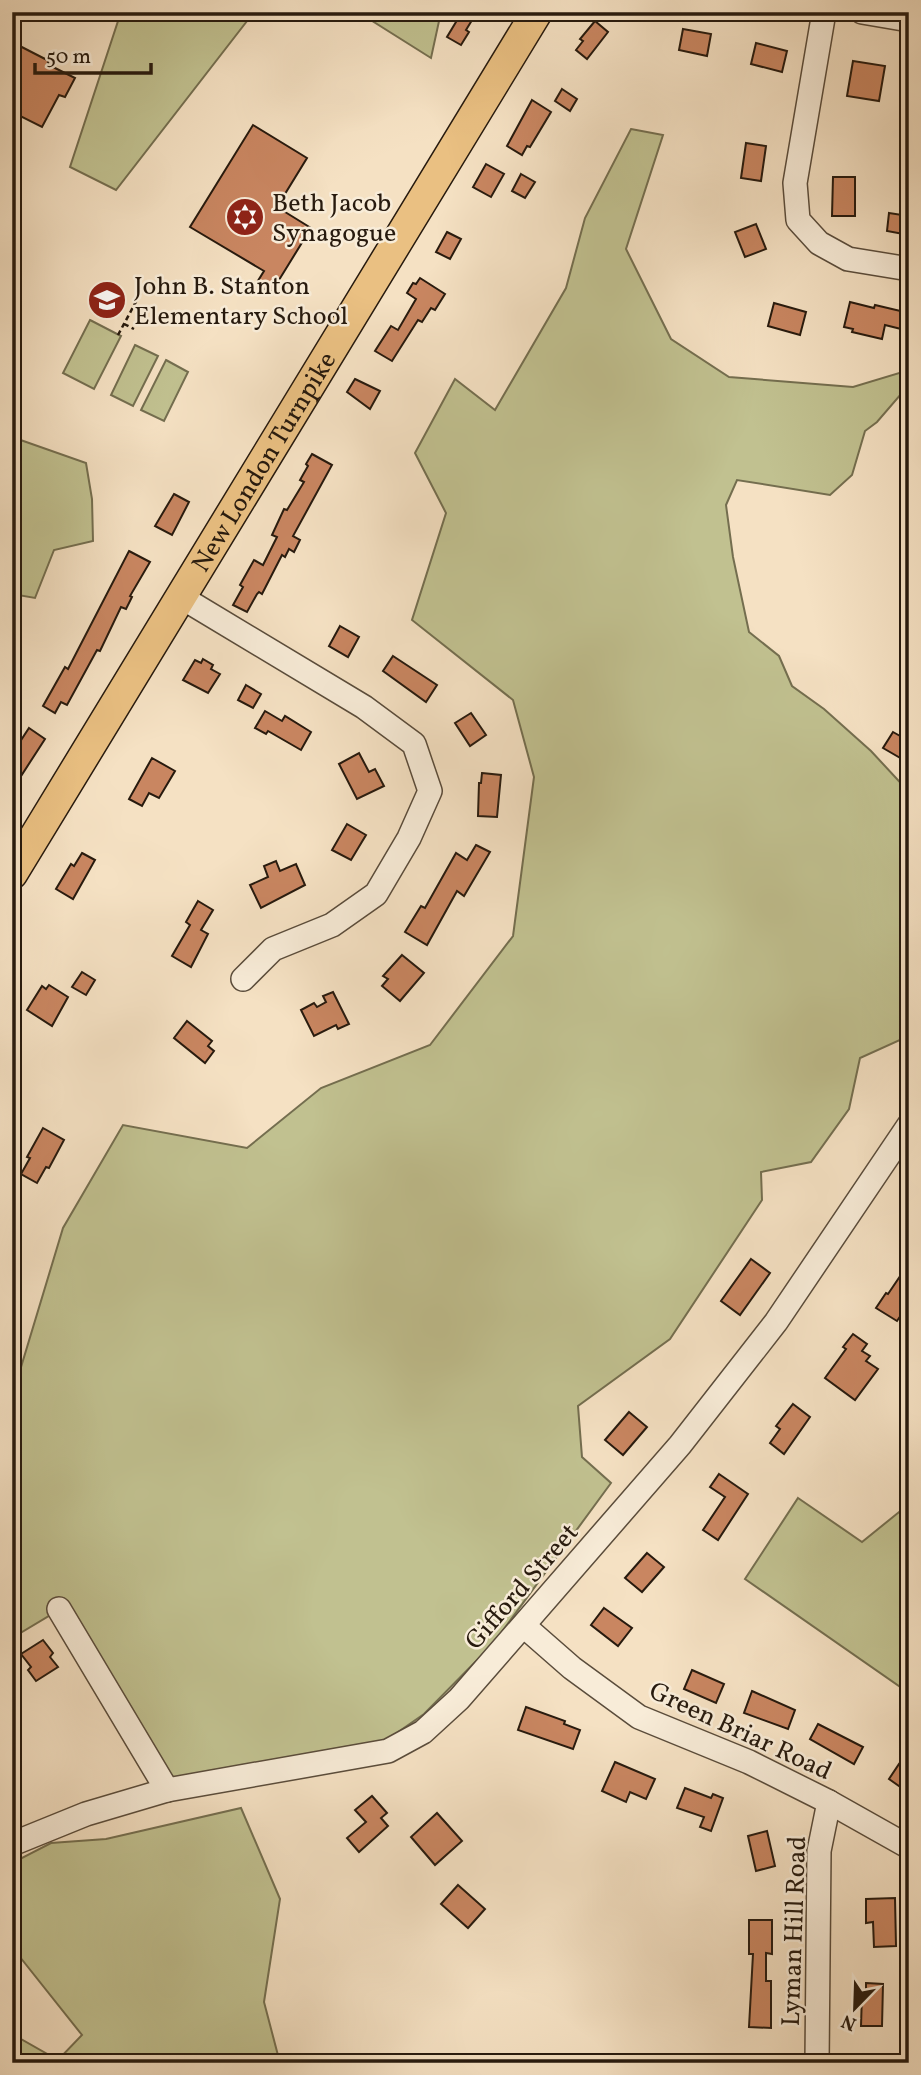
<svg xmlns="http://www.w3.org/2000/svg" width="921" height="2075" font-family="Vollkorn,serif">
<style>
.green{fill:#c1c190;stroke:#746e4f;stroke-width:2}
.building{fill:#c98661;stroke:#271a0e;stroke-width:2}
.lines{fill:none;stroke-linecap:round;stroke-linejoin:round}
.minor-casing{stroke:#5a4c3b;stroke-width:26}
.major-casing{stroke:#271a0e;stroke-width:33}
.path{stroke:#271a0e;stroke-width:2.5;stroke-dasharray:5 3.5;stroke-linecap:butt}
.minor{stroke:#f8ecd8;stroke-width:23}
.major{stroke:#eac082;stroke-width:30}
.labels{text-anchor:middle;stroke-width:5;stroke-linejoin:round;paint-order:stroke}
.poi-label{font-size:26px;fill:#271a0e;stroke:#f8ecd8;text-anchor:start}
.street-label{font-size:26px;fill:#271a0e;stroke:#f8ecd8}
</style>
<rect width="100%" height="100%" fill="#f5e1c3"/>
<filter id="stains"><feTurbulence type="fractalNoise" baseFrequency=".00286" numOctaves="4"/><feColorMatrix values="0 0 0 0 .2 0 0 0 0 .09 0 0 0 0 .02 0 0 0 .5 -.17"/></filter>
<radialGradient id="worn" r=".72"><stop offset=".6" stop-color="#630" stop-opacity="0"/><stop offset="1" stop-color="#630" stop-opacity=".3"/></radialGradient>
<g class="green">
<polygon points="121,12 254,12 116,190 70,167"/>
<polygon points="358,12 441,12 431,58"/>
<polygon points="631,129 663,135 626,249 671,339 729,377 853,387 909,370 909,395 901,394 877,422 865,431 852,475 830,495 737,480 726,505 733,557 749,632 779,656 792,686 824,709 871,751 909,792 909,1027 900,1040 860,1058 849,1109 811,1162 761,1172 762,1200 670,1339 578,1406 582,1457 611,1483 493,1644 424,1714 378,1746 153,1783 59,1610 12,1638 12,1397 63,1228 123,1125 247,1148 321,1088 430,1045 513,936 534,777 513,700 412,620 446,513 415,453 455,379 495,410 566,288 585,218"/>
<polygon points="90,320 121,336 94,389 63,373"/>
<polygon points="135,345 158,356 133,406 111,395"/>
<polygon points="166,360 188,372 164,421 141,410"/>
<polygon points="12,437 86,463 92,499 93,541 54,550 35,598 12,594"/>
<polygon points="798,1498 862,1542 909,1504 909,1693 745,1579"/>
<polygon points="241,1808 280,1899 264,2002 280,2063 12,2063 12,2034 58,2060 82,2035 12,1947 12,1863 51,1843 106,1839"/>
</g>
<g class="building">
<polygon points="462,12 477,12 466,30 469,32 461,45 447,37"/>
<polygon points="595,21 608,32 587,59 576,50 583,41 580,39"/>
<polygon points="683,29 711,34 707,56 679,50"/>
<polygon points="12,42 49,61 47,64 75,78 65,97 59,95 42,127 12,112"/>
<polygon points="756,43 787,51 782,72 751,64"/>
<polygon points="853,61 885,66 879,101 847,96"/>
<polygon points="562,89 577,99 570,111 555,101"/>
<polygon points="532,100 551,112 530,147 527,146 522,155 507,146"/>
<polygon points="253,125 307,158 277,207 311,228 271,293 256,284 264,271 190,227"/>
<polygon points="746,143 766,146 761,181 741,178"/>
<polygon points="486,164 504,174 491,197 473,187"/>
<polygon points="521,174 535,182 525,198 512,191"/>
<polygon points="833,177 855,177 855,216 832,216"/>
<polygon points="889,213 909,216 909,235 887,231"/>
<polygon points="756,224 766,249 745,257 735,232"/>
<polygon points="447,232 461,239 450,259 436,252"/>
<polygon points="420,278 445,294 435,310 431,308 422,322 418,320 392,361 375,351 391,326 398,330 416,299 407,293 413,283 416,284"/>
<polygon points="850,302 874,308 875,305 909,313 909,331 885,325 882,339 852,332 853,329 844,327"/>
<polygon points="774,303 806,312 800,335 768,326"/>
<polygon points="355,379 380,391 370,409 347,392"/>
<polygon points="312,454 332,465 293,536 300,540 294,552 289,549 285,557 282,555 262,594 259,592 257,594 247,612 233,605 243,587 240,585 254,560 263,565 277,537 272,535 284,509 287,510 304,482 300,480 308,466 306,464"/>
<polygon points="174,494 189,502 172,535 155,526"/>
<polygon points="129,551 150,562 130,596 132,597 126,609 121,607 100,651 97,650 67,705 61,702 55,713 43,706 65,667 68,669"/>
<polygon points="340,626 359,637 348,657 329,646"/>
<polygon points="393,656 437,685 426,702 383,671"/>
<polygon points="203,659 213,665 211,669 220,674 208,693 183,680 195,660 201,663"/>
<polygon points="246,685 261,694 253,708 238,700"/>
<polygon points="265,711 282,721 285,716 311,732 301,750 268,731 266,734 255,728"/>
<polygon points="471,713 486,735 470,746 455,723"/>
<polygon points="29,728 45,739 12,790 12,754"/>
<polygon points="893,732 909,741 909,763 883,748"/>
<polygon points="359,753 369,772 375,769 384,786 357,799 339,764"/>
<polygon points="152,758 175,771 159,798 149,793 142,806 129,799"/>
<polygon points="482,773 501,775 497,817 478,816 479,783 481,783"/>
<polygon points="347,824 366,835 351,860 332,850"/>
<polygon points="476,845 490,852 464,896 457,891 427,945 405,932 421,906 425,908 456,853 467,860"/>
<polygon points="82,853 95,860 73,899 56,889 71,864 74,866"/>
<polygon points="276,861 280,871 296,864 305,885 261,908 250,885 268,877 264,866"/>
<polygon points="198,901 213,910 201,930 208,934 191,967 172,956 190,925 186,922"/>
<polygon points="402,955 424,973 400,1001 382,986 388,979 383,976"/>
<polygon points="82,972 95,980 86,995 72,987"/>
<polygon points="49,985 68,997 52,1026 27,1010 42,986 46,989"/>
<polygon points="333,992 349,1024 338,1029 336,1025 314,1036 301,1010 314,1003 317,1007 326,1002 323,996"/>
<polygon points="187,1021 212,1041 208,1046 214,1051 205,1063 174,1038"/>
<polygon points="43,1128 64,1140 49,1168 46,1167 37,1183 21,1174 30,1158 27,1157"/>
<polygon points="751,1259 770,1273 740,1315 721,1301"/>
<polygon points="909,1263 909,1303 897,1321 876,1308 886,1293 888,1294"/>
<polygon points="853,1334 867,1344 862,1351 870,1356 866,1361 878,1369 855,1400 825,1378 846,1349 843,1347"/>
<polygon points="793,1404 810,1417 784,1454 770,1443 780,1429 776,1426"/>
<polygon points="629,1412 647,1427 623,1455 605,1440"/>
<polygon points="719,1474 748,1494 718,1540 703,1530 725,1497 710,1487"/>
<polygon points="647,1553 664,1567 642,1592 625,1578"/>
<polygon points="604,1608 632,1628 618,1646 591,1625"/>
<polygon points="43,1640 53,1653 50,1657 58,1667 36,1681 28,1670 31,1667 21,1654"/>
<polygon points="692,1670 724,1684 716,1703 684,1689"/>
<polygon points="752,1691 795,1710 788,1729 744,1713"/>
<polygon points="526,1707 565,1721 564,1724 580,1730 573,1749 518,1730"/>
<polygon points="818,1724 863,1747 854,1764 810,1739"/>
<polygon points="615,1762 655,1779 646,1799 630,1792 626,1802 602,1791"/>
<polygon points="899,1764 909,1771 909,1793 889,1779"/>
<polygon points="685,1788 711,1798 713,1794 723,1798 711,1831 700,1827 704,1817 677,1808"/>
<polygon points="372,1796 387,1813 381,1818 388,1826 359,1852 347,1838 366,1822 355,1810"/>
<polygon points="437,1813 462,1841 435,1865 411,1837"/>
<polygon points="767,1831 775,1866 756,1871 748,1836"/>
<polygon points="458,1885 485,1909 468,1928 441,1904"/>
<polygon points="895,1898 896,1946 874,1947 873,1922 866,1923 866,1899"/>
<polygon points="749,1920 772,1920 772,1954 766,1953 766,1981 771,1981 771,2028 749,2027 753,1954 749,1954"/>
<polygon points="866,1983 883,1984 882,2026 861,2026 862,1994 866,1994"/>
</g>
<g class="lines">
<defs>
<g id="minor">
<polyline points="824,12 795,183 798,220 819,243 848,259 909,269"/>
<polyline points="862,12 909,20"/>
<polyline points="181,597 364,707 414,744 430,791 409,838 376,894 332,925 273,949 243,979"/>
<polyline points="59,1609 167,1790"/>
<polyline points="524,1626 572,1668 639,1717 749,1762 829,1802 909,1847"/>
<polyline points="12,1844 86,1814 167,1790 388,1751 423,1732 459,1699 680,1445 776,1322 909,1125"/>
<polyline points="817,2063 819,1851 829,1802"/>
</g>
<g id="major">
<path id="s1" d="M12 874 537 12"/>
</g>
</defs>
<use href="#minor" class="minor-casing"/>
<use href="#major" class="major-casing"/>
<g class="path">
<polyline points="124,324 134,329"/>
<polyline points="118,335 145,285"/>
</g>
<use href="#minor" class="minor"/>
<use href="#major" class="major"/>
</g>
<defs>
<symbol id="synagogue-disc" viewBox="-11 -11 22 22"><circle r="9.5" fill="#8f2418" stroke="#f8ecd8"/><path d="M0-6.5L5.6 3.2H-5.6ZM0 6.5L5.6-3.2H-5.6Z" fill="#fff"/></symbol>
<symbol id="school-disc" viewBox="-11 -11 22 22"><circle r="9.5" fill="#8f2418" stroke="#f8ecd8"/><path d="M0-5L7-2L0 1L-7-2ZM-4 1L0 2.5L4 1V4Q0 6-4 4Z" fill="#fff"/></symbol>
</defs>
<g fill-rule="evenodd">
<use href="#synagogue-disc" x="223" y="195" width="44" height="44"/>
<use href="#school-disc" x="85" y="278" width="44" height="44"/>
</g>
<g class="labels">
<g class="poi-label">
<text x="272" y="211">Beth Jacob<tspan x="272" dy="30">Synagogue</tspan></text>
<text x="134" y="294">John B. Stanton<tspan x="134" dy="30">Elementary School</tspan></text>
</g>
<g class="street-label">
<text dy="9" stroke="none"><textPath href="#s1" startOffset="483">New London Turnpike</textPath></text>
<text transform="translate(521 1586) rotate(-49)" y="9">Gifford Street</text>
<text transform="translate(741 1730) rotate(25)" y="9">Green Briar Road</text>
<text transform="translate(793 1931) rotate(-88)" y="9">Lyman Hill Road</text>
</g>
</g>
<rect width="921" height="2075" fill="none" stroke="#f5e1c3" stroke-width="42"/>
<rect x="14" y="14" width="893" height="2047" fill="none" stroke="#271a0e" stroke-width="3.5"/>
<rect x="21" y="21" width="879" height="2033" fill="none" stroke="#271a0e" stroke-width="2"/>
<g transform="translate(855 2008) rotate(203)" stroke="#f8ecd8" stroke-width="5" paint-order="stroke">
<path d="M0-5L12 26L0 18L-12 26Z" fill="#271a0e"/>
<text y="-10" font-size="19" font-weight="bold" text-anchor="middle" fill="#271a0e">N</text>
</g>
<path d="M35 63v10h116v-10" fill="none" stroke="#271a0e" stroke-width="3.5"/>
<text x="46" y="63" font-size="21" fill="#271a0e" stroke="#f8ecd8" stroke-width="5" paint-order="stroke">50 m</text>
<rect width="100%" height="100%" filter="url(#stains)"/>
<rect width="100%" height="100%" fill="url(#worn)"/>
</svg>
